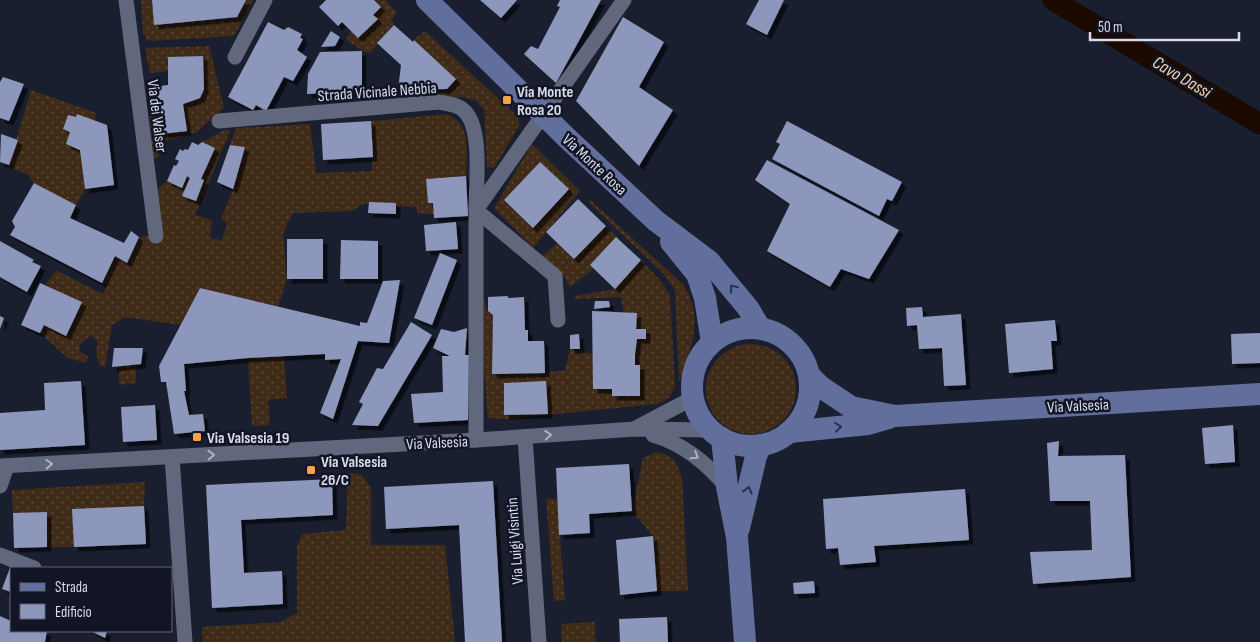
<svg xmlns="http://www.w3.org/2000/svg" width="1260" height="642" font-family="'Sofia Sans Condensed',sans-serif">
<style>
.grass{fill:url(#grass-dots)}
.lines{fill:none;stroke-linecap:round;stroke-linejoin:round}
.canal{stroke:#1b0900;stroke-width:21}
.building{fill:#8c97bb;filter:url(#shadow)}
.street{stroke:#61687d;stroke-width:15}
.secondary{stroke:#626f9c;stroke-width:22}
.oneway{stroke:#293049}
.oneway2{stroke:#aeb3c3}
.poi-dot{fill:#f6a248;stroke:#111526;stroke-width:2}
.labels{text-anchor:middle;stroke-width:5;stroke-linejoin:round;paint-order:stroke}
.street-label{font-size:16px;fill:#d8dce8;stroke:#111526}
.poi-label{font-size:16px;font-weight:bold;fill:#d8dce8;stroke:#111526;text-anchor:start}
.water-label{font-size:18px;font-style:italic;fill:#fbd2ac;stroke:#111526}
</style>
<defs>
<pattern id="grass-dots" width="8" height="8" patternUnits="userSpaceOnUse" patternTransform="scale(1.25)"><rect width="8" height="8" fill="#3f2b17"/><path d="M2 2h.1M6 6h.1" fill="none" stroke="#5a4939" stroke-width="1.8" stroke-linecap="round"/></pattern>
<filter id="shadow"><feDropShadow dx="4.5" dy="4.5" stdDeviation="0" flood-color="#0009"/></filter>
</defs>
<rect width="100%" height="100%" fill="#1a1f30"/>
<g class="grass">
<polygon points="141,0 152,0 154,25 237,17 246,0 253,0 234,36 148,41 143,33"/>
<polygon points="374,0 385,0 397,12 391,21 394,25 370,53 362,51 346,39 352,31 358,38 377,19 373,15 381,7"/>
<polygon points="425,31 518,117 520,124 494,168 487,167 484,110 476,101 464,97 407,99 403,94 444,92 455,79 414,40"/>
<polygon points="209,46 224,108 197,132 157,143 159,156 152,160 148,87 168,85 168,71 150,73 145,48"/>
<polygon points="31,90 96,113 85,189 76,205 34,183 27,174 8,167"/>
<path d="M447 114C473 125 466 153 466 176L426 179 428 203H433L434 214 417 213V207L363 204 352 211 293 213 283 233 287 279 278 307 200 288 180 325 125 317 112 325 105 367 100 366 96 352 98 342 91 335 79 345 80 352 88 356 86 363 68 358 40 333 44 325 66 335 81 302 45 285 56 270 103 294 108 285 102 283 115 259 139 237 156 235 151 195 167 181 202 142 226 129 230 131 195 215 212 220 210 238 222 240 227 223 221 219 233 189 245 147 230 145 236 128 310 124 316 173 372 171 371 121Z"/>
<polygon points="532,144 580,191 533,248 494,208"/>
<path d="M590 200 683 284C705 319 691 347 679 383L675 290 664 274 588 202Z"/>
<polygon points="593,214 622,242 607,258 570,287 564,276 542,256"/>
<polygon points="641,260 658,278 670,294 675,386 669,398 657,404 506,419 488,418 478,298 484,299 486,309 493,315 492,374 545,373 565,370 570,349 593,354 624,313 621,297 575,299 575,296 615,289"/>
<circle cx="751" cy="389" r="45"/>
<polygon points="284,355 287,398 268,400 270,425 252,426 248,358"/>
<polygon points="136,365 136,383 119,385 119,367"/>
<path d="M656 452C675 456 676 461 682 478L688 591H657L653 536 632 511 643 458Z"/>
<polygon points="348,473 361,474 371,488 371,545 445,545 455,642 203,642 202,627 281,622 297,613 297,547 302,534 346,530"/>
<polygon points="145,482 144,506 74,547 47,547 13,513 12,490"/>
<polygon points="546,499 557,499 565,600 554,601"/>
<polygon points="595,622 596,642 562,642 561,624"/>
</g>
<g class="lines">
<polyline class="canal" points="1053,0 1260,124"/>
</g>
<g class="building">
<polygon points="152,0 246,0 237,17 154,25"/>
<polygon points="326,0 374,0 381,7 373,15 378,19 358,38 342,22 338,26 319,7"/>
<polygon points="480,0 517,0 501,18"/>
<polygon points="560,0 601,0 556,83 524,54 531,46 538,49 560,7 557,6"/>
<polygon points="759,0 784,0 767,35 746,24"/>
<polygon points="623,17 664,42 639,87 673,110 639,166 576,101"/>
<polygon points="268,22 284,30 288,27 302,34 300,38 303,39 297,50 307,57 293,81 284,77 266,111 256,105 253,110 228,97"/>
<polygon points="394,25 413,42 414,40 456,79 447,89 398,90 401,65 377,43"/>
<polygon points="331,31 340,37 335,46 321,47"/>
<polygon points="362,51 362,91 307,94 308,74 320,52"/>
<polygon points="203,56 204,89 200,98 183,104 187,131 152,135 151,118 158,116 154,87 168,85 168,57"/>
<polygon points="3,77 24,84 9,121 0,118 0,82"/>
<polygon points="77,114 107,125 114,185 85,189 80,150 66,144 70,132 63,129 68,115 76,117"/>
<polygon points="371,121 373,157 323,160 321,124"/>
<polygon points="787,121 902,182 892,201 887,199 879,216 772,159 780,144 776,142"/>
<polygon points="1,134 18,140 9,165 0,162"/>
<polygon points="192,142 198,145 202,142 215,148 201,179 204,180 196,201 182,196 190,178 187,176 182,188 167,181 174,165 176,166 179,161 175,159 180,149 183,151 185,149 188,150"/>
<polygon points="230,145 245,147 233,189 217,182"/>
<polygon points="767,160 899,230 869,279 841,269 830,287 767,251 790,204 755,180"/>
<polygon points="540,162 569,189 533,228 504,200"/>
<polygon points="466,176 468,216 434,218 433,203 428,203 426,179"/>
<polygon points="34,183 76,205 70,218 124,243 131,231 139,237 127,263 115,256 102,283 10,235 15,227 12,221"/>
<polygon points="578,199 606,226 574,259 546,232"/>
<polygon points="369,202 396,203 396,214 368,213"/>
<polygon points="456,222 458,249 426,251 424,225"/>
<polygon points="616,237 641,260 615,289 590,265"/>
<rect x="287" y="239" width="36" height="40"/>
<polygon points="341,240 378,241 378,279 340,279"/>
<polygon points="0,241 34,260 32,262 41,266 27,292 0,277"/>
<polygon points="440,253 457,260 432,325 414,318"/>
<polygon points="400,280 389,343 358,341 333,419 320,413 341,359 325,360 325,354 248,358 184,364 186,391 184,391 189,415 203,414 205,431 174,434 166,382 161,382 159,366 200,288 360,326 360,322 367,323 383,281"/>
<polygon points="40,283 82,302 66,336 44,325 40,333 21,325"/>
<polygon points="508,296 508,298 524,297 525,330 528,330 528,341 544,341 545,373 492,374 493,315 488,311 488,297"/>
<polygon points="595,301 609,301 610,307 594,309"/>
<polygon points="922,307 923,317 961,314 966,385 944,386 942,348 919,349 917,325 907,326 906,308"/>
<polygon points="592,311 637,313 636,329 646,329 646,339 637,339 635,354 635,365 640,365 640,396 612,396 612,389 593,389"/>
<polygon points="0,316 4,318 0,329"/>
<polygon points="1055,320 1057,341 1051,341 1053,369 1009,373 1005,324"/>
<polygon points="411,322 432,335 378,426 352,425 363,404 359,402 377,368 383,369"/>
<polygon points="467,328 465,355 469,355 468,420 414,423 411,394 443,392 442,356 450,356 433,348 441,329 454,332"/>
<polygon points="1260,333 1260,363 1232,364 1231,334"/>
<polygon points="579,334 580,349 570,349 570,335"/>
<polygon points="114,348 143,348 141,364 112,367"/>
<polygon points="81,381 85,445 0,450 0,413 45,410 44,383"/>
<polygon points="546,381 548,414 504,415 504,383"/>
<polygon points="155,405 157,440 123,442 121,407"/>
<polygon points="1233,425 1235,462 1205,464 1202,428"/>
<polygon points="1059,441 1058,456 1125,455 1131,577 1033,584 1030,552 1092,550 1090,501 1050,501 1047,443"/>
<polygon points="629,464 632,511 589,514 590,533 559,535 556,468"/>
<polygon points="332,479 333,515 241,520 244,573 282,571 283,604 212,608 206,485"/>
<polygon points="493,481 502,642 465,642 459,525 386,529 384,487"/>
<polygon points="965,489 969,540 874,546 876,562 840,565 838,548 826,549 823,499"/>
<polygon points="144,506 146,544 74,547 72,509"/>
<polygon points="47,512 47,547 14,548 13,513"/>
<polygon points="653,536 657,591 620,595 616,540"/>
<polygon points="11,565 11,592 2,589"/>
<polygon points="814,581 815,593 794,594 793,583"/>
<polygon points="0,616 11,621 11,631 47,631 45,642 0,642"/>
<polygon points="667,617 668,642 620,642 619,619"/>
<polygon points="91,631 107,631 105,638"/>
</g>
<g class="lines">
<g class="street">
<polyline points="126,0 156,236"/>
<polyline points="235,57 265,0"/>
<path d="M219 121 439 102C449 104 461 105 467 114 482 134 476 184 476 210L555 276 558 320"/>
<polyline points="636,428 693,398"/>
<path d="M653 435C684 444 706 463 727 487"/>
<polyline points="525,437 539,642"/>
<polyline points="476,440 476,210 624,0"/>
<polyline points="172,457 185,642"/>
<polyline points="0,466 476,440 635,429 711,430"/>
<polyline points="0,486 7,466"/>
<polyline points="0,555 34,568"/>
</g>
<g class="secondary">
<polyline points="427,0 567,138 656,221 709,261 748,308 760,328"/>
<polyline points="671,242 697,274 705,298 712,342"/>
<circle cx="751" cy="387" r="59"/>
<polyline points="810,376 821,387 851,407 895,416 1260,394"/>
<polyline points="789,432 868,424 889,418"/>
<polyline points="722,438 727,487 737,537 745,642"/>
<polyline points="739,528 756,456 761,445"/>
</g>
</g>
<defs><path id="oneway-chevron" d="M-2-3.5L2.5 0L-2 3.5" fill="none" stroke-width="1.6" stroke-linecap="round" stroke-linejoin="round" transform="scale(1.25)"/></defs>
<g class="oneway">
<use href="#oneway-chevron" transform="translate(733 288) rotate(-127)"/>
<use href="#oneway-chevron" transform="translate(838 427) rotate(-6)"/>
<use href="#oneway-chevron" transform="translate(748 490) rotate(-76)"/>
</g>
<g class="oneway2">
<use href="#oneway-chevron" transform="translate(548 435) rotate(-4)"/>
<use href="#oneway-chevron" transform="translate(211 455) rotate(-3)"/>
<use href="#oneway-chevron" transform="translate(695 456) rotate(33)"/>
<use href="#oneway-chevron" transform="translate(49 464) rotate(-3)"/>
</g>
<g class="poi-dot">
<rect x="502" y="95" width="10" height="10" rx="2.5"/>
<rect x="192" y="432" width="10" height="10" rx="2.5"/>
<rect x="306" y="465" width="10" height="10" rx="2.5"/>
</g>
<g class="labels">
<g class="street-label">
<text transform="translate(377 91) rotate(-4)" y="6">Strada Vicinale Nebbia</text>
<text transform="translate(158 116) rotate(83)" y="6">Via dei Walser</text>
<text transform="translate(595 164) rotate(43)" y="6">Via Monte Rosa</text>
<text transform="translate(1078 405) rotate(-3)" y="6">Via Valsesia</text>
<text transform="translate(437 442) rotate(-3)" y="6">Via Valsesia</text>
<text transform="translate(514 541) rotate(-94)" y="6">Via Luigi Visintin</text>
</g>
<g class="poi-label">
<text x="517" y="97">Via Monte<tspan x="517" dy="18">Rosa 20</tspan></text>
<text x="207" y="443">Via Valsesia 19</text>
<text x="321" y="467">Via Valsesia<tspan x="321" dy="18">26/C</tspan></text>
</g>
<g class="water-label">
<text transform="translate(1182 77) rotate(31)" y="6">Cavo Dassi</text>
</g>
</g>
<rect x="10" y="567" width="162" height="65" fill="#111526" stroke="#616574"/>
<rect x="20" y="583" width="25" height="8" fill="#626f9c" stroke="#616574"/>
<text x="55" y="592" font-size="15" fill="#d8dce8">Strada</text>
<rect x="20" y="604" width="25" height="15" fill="#8c97bb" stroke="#616574"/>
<text x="55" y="617" font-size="15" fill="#d8dce8">Edificio</text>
<path d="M1090 32v8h149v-8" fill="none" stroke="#d8dce8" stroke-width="2.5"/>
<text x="1098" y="32" font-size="15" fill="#d8dce8" stroke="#111526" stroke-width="4" paint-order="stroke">50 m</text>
</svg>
